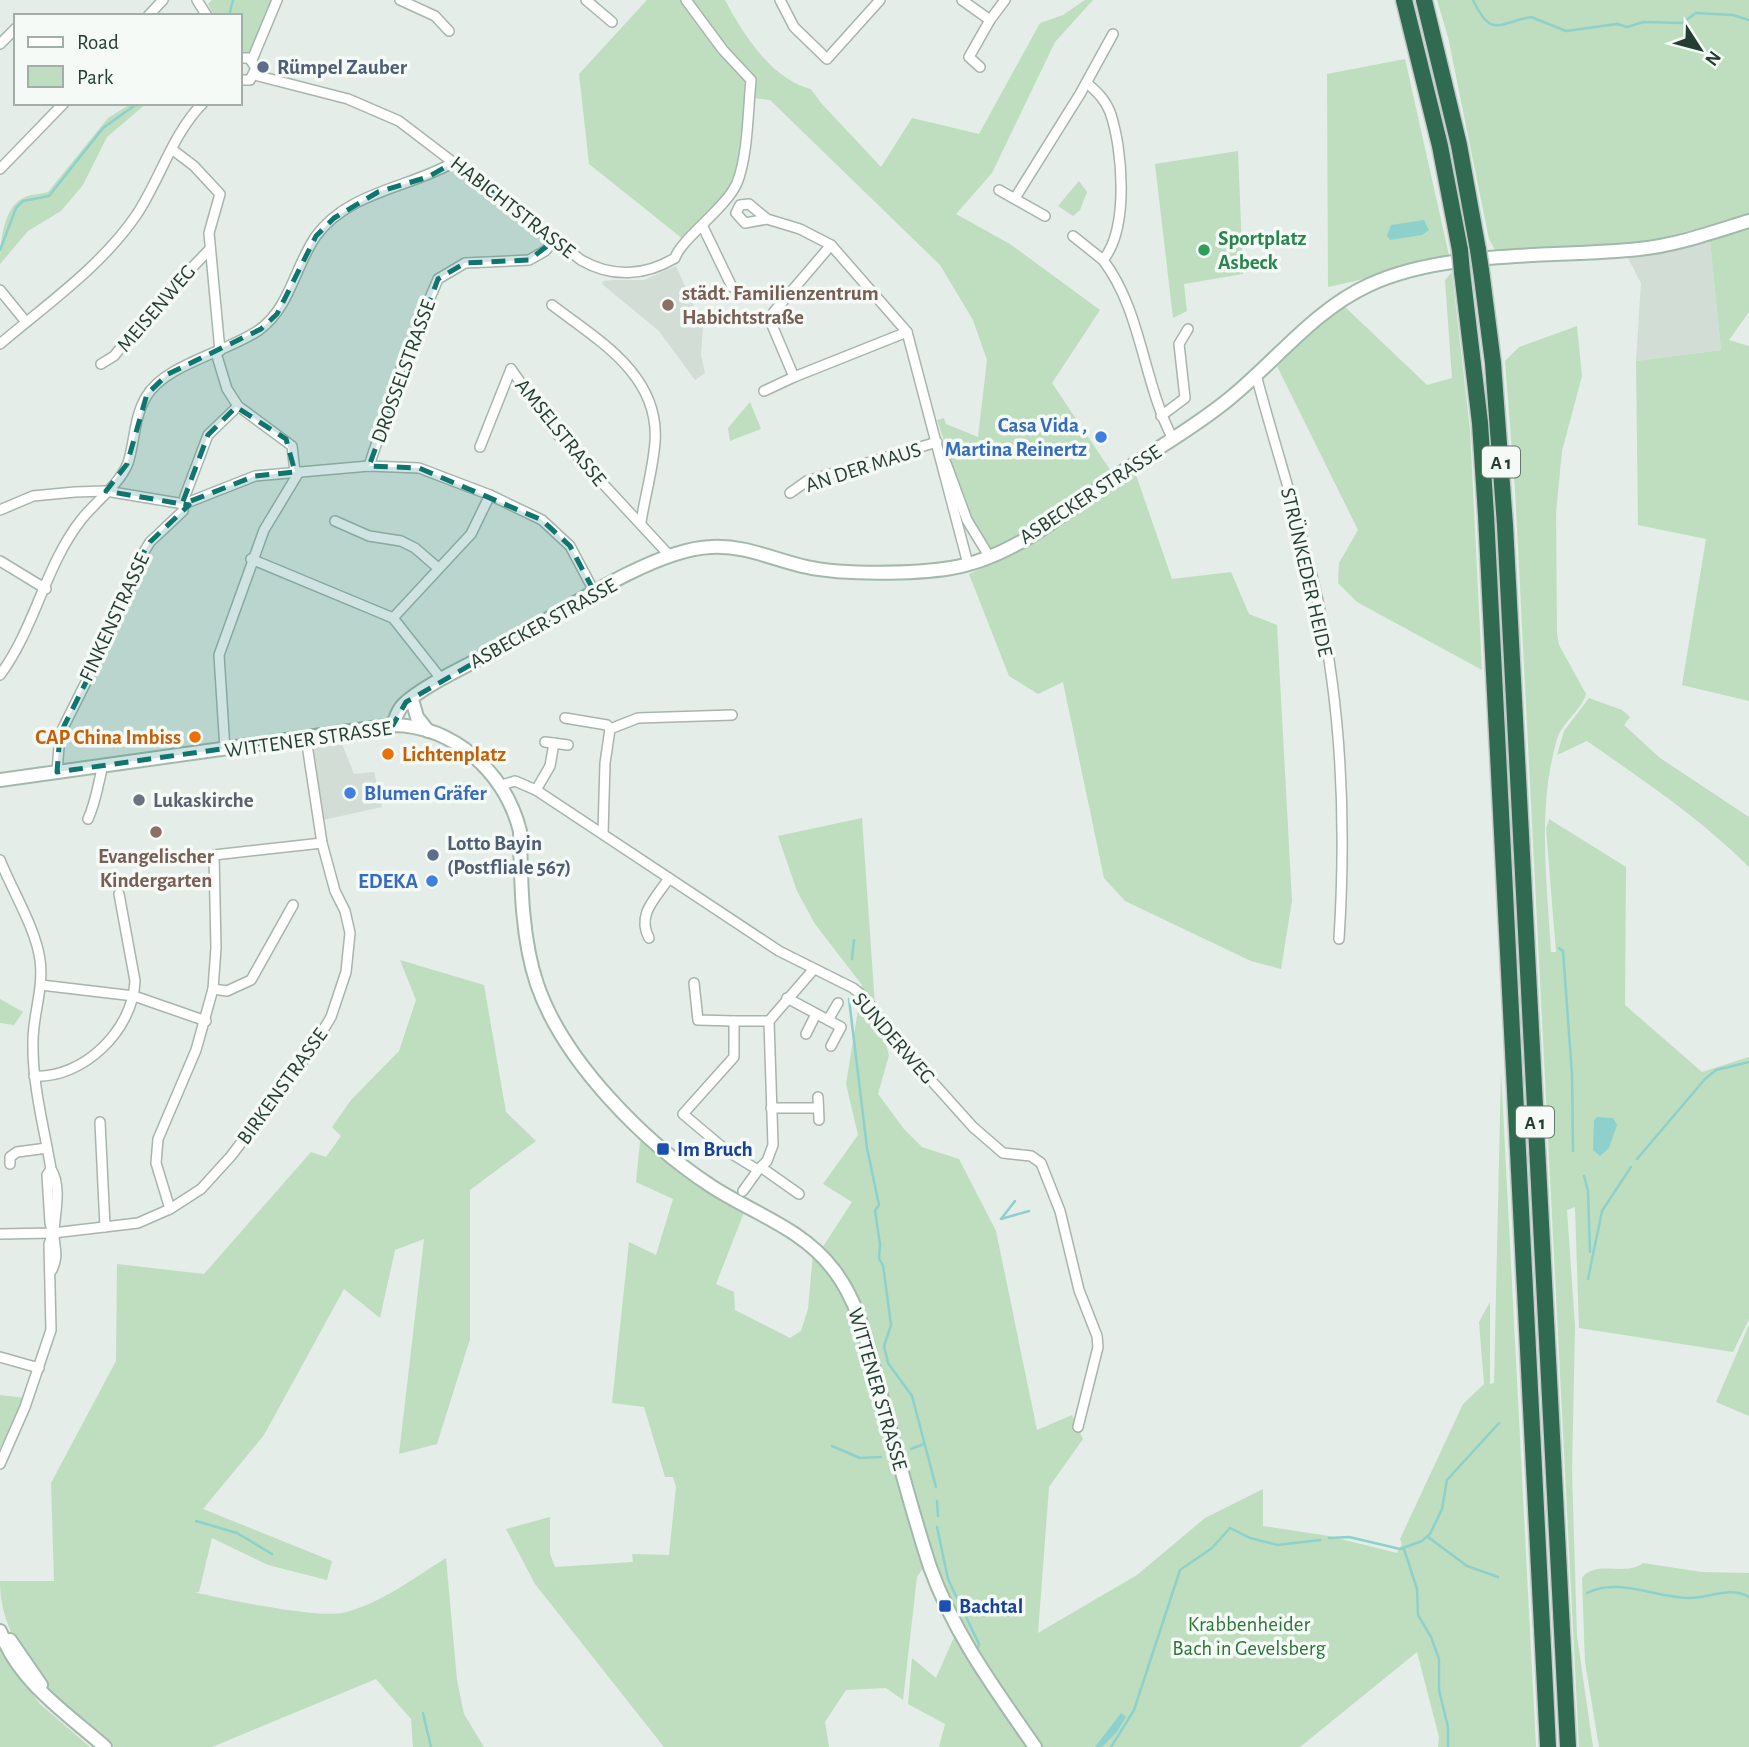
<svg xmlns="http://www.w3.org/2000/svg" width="1749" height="1747" font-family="'Alegreya Sans',sans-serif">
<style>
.built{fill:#d2ddd6}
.green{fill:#bedebf}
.water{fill:#8ed1cc}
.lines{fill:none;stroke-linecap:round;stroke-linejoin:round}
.stream{stroke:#8ed1cc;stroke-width:2.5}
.street-casing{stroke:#a7b5ad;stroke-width:12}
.secondary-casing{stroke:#a3b9ac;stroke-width:16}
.highway-casing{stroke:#c2c9c6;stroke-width:19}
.street{stroke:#fff;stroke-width:9}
.secondary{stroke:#fff;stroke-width:12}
.highway{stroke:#306b51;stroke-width:16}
.highway-bridge-casing{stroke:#c2c9c6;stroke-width:19;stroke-linecap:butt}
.highway-bridge{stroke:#306b51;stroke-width:16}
.marked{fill:#0f766e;fill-opacity:0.2;stroke:#0f766e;stroke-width:5;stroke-dasharray:14 9;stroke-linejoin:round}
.service-dot{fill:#5c6f8a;stroke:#f5faf6;stroke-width:2.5}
.leisure-dot{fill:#2e9e5b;stroke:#f5faf6;stroke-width:2.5}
.education-dot{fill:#8d6e63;stroke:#f5faf6;stroke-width:2.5}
.shop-dot{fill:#3f7fe0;stroke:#f5faf6;stroke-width:2.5}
.food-dot{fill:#e8710a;stroke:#f5faf6;stroke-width:2.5}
.worship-dot{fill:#6b7280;stroke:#f5faf6;stroke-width:2.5}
.transit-dot{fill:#1a4fb4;stroke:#f5faf6;stroke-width:2.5}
.labels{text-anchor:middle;stroke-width:7;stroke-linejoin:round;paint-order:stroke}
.shield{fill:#f5faf6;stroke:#63776d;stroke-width:2}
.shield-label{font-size:19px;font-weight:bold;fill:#243f32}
.service-label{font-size:21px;font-weight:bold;fill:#4e5e75;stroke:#f5faf6;text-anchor:start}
.street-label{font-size:21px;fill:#243f32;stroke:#f5faf6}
.leisure-label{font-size:21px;font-weight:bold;fill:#27864d;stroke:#f5faf6;text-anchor:start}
.education-label{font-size:21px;font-weight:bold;fill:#785e54;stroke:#f5faf6;text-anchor:start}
.shop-label{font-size:21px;font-weight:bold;fill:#366cbe;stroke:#f5faf6;text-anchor:end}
.food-label{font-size:21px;font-weight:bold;fill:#c56008;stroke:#f5faf6;text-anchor:end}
.worship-label{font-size:21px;font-weight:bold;fill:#5b616d;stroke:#f5faf6;text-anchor:start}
.transit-label{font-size:21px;font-weight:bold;fill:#164399;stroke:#f5faf6;text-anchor:start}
.park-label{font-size:21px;fill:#2e763a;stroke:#f5faf6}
</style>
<rect width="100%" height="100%" fill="#e4ede7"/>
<g class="built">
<polygon points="1710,241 1721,350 1636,361 1641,283 1628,258"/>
<polygon points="676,266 703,326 701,355 705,373 695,380 659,331 602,284 603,281 613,280 644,280"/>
<polygon points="342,744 354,774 374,772 382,807 323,820 314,748"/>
</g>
<g class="green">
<polygon points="212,0 273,0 253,51 240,54 240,16 214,16 208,4"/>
<path d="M647 0H725C743 34 772 80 811 89L821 103 881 167 912 118 979 134 1040 23 1063 15 1085 0H1093L1055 42 992 173 956 214 1010 244 1100 310 1052 383 1111 471 1135 472 1172 579 1231 572 1249 614 1277 625 1292 901 1281 969 1251 961 1125 901 1104 878 1063 682 1038 694 1009 676 969 574 995 562 975 533 937 420 944 418 946 424 978 437 987 360 973 320 940 265 770 100 745 97 737 169 728 189 683 239 589 164 579 74Z"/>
<polygon points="1437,0 1749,0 1749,215 1650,241 1497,253 1489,239 1448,37"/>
<polygon points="1405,59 1450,260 1328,287 1327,74"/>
<path d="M132 103H147L107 137 83 185 61 211 28 231 0 264C0 243 3 206 25 197 32 194 41 194 48 192L108 118Z"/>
<polygon points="1238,151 1243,274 1184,284 1187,311 1173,318 1155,164"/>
<polygon points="1079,181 1087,192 1080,210 1073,216 1058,206"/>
<polygon points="1749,228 1749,312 1729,340 1749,346 1749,701 1682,685 1706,539 1638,525 1636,361 1721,350 1710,241"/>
<polygon points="1452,272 1470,430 1482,670 1357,602 1338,583 1339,563 1358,530 1277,366 1309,333 1344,306 1427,385 1452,378 1445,280"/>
<path d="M1577 326 1582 376 1562 451 1556 513 1557 634 1559 645 1586 694C1581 711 1563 721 1557 739 1537 807 1547 882 1551 952H1556L1546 829 1549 819 1626 867 1625 1005 1702 1072 1749 1057V1319L1733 1352 1579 1328 1575 1207 1567 1210 1575 1326 1572 1471 1577 1636 1593 1747H1579L1515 489 1505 361 1519 347Z"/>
<polygon points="750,402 761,429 730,441 728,428"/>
<path d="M1589 698 1622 710 1630 717 1624 725 1660 758 1749 817V867C1700 818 1644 781 1587 741L1557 755 1564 731Z"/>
<polygon points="862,818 875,1006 889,1055 878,1094 904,1129 922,1147 959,1159 996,1231 1037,1430 1072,1415 1083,1439 1049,1487 1038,1633 1137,1575 1205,1518 1263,1489 1263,1526 1329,1536 1397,1553 1402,1544 1400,1539 1463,1404 1484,1384 1479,1322 1490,1302 1490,1384 1494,1383 1501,1071 1536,1747 1438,1747 1439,1737 1417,1652 1300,1747 1042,1747 996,1682 951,1608 934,1565 872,1344 822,1248 852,1202 823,1184 858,1135 846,1084 862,985 815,924 797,891 778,836"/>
<path d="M400 960 484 985 506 1112 536 1141 470 1190V1339L437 1444 399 1454 424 1239 395 1250 380 1318 344 1289 264 1435 203 1509 332 1561 327 1580 268 1565 212 1538 199 1592H194C221 1599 318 1618 342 1613 379 1605 415 1577 446 1558L457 1680 464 1714 484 1747H413L411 1719 376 1679 212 1747H114C64 1703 0 1654 0 1581H54L51 1483 116 1361 117 1264 204 1274 311 1152 326 1157 341 1136 332 1127 351 1100 399 1051 416 1000Z"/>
<polygon points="0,999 23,1012 14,1025 0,1023"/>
<polygon points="645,1139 745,1210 716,1284 734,1292 735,1310 790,1338 801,1331 808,1309 813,1253 831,1273 854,1315 925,1565 917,1577 903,1700 886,1688 846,1690 825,1722 829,1747 664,1747 535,1584 506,1529 550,1517 550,1554 555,1567 633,1562 632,1554 669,1555 676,1487 673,1477 665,1477 644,1407 612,1403 629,1242 656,1255 673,1199 636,1182 640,1142"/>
<polygon points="1749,1325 1749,1416 1716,1402"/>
<polygon points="0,1395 26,1398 0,1448"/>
<path d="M1643 1563 1701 1572 1749 1573V1747H1599L1585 1662 1582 1578C1596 1559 1626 1577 1643 1563Z"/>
<polygon points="955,1635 1031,1747 939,1747 945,1724 908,1704 912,1658 936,1678"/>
<polygon points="0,1651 40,1704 90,1747 0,1747"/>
</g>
<g class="water">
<polygon points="1424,220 1429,230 1422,235 1390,240 1387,236 1391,225"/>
<polygon points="1597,1117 1613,1118 1617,1125 1609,1148 1600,1156 1593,1150 1594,1120"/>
<polygon points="1121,1713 1126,1717 1117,1732 1102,1747 1095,1747"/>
</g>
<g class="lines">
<g class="stream">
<path d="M1473 0C1492 39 1497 23 1531 17L1566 31 1617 24 1627 27 1644 22 1682 23 1696 13 1733 15 1749 20"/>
<polyline points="229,16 233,0"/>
<polyline points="0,250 16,208 23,201 49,196 103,128 138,103"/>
<polyline points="1559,948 1563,951 1572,1074 1573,1151"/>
<polyline points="852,959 854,940"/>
<polyline points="849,999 867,1148 879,1205 875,1211 880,1244 879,1259 883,1265 891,1325 884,1346 888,1363 912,1396 936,1487"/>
<polyline points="1637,1159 1705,1079 1716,1070 1749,1062"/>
<polyline points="1584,1176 1588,1191 1590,1252"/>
<polyline points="1001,1219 1029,1211"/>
<polyline points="1001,1219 1015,1201"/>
<polyline points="1588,1279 1602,1211 1631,1167"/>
<polyline points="832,1446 860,1458 881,1457"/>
<polyline points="911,1449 924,1444"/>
<polyline points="937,1501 938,1516"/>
<polyline points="196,1521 237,1533 272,1554"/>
<polyline points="937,1527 948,1579 979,1644 977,1651"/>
<polyline points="1428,1537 1467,1566 1498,1577"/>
<polyline points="1329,1538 1349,1537 1400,1549 1422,1541 1430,1534 1442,1509 1447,1480 1499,1423"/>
<polyline points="1404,1549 1417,1589 1418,1615 1431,1637 1439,1659 1439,1690 1448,1727 1448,1747"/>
<path d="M1587 1593C1618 1577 1656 1598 1690 1598 1711 1598 1729 1586 1749 1597"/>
<polyline points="423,1713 431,1747"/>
<polyline points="1111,1747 1134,1710 1180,1570 1212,1548 1230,1528 1250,1538 1278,1545 1320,1540"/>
</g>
<defs>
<g id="street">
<polyline points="197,0 207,16"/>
<polyline points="400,0 435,16 449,31"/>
<polyline points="586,0 612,22"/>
<polyline points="780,0 794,27 827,59 880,0"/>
<polyline points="962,0 990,20 1005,0"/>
<polyline points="148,16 163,0"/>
<polyline points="0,44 16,28"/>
<polyline points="240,58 249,58 256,68 250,80 240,80"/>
<polyline points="252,60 277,0"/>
<polyline points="980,67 969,57 990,20"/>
<path d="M255 75 348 99 399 121 581 260C612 278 645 276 675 258 681 239 726 208 737 183 748 156 748 109 751 80L723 50 686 0"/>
<path d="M1087 83C1097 92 1105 99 1110 112 1123 149 1129 229 1103 260 1142 311 1143 383 1173 439"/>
<polyline points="173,150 194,166 220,194 209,233 220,351"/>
<polyline points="0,169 64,103"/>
<polyline points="999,190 1045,216"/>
<polyline points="1015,198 1080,94 1113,34"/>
<polyline points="767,219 745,223 736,213 740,205 749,204 767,219 800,229 831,245 907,332 968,564"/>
<polyline points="703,227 732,287"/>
<polyline points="1073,236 1103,260"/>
<polyline points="831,245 773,313 772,325 794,377 907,332"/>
<polyline points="0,290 26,322"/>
<path d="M552 305C598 340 660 375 655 442 653 469 645 496 641 522"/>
<path d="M0 344C47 304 102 266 137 214 160 179 173 133 203 103"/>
<polyline points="216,353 227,389 238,406 292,446 295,472"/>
<polyline points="101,364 114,356 150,311 210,249"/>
<polyline points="511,369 556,433 669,555"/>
<path d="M1256 375C1276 450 1301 525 1318 601 1342 710 1346 827 1339 939"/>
<polyline points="764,391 794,377"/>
<polyline points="1161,416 1185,398 1179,344 1188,329"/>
<polyline points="480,447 511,369"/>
<polyline points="946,463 967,520 989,556"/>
<polyline points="369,466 403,363 438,279 465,263 529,260 545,251 555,240"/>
<polyline points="790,493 807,481 937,442"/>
<polyline points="0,510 33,496 75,492 106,491 184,504 255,476 369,466 419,468 490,495 542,520 570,546 595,593"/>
<polyline points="335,521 369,536 401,541 415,548 438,568"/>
<polyline points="251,559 393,618 442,680"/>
<polyline points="0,561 46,589"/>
<polyline points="393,618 471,534 490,495"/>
<path d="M0 675C35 628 45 566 81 520 95 502 120 484 128 463 135 441 134 417 146 397 165 364 228 352 259 330 290 308 295 266 316 236 349 191 410 188 454 162"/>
<polyline points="565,718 607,725 610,729"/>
<polyline points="545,742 568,745"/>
<polyline points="225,750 219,655 264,530 299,472"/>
<polyline points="57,772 60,734 107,640 136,565 150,542 183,511 185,496 208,435 238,406"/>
<polyline points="502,785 515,781 536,790 779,951 853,988 864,997 903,1049 973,1127 1003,1153 1031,1156 1041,1163 1060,1211 1079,1290 1097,1336 1098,1347 1078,1427"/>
<polyline points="536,790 550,766 554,743"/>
<path d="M88 819C96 802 98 784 103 765"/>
<polyline points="603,833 605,763 610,729 638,718 732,715"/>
<path d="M0 860C12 890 36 929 40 960 44 988 33 1014 33 1041 32 1084 44 1127 51 1169 62 1186 55 1213 54 1231 53 1246 60 1254 52 1270"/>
<path d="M649 938C636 914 657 897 669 878"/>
<polyline points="694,983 698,1020 734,1021"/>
<polyline points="41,985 134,996 206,1021"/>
<polyline points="213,989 227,991 251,980 293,905"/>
<polyline points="787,998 841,1027 831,1046"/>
<polyline points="828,1020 838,1003"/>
<polyline points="769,1021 734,1021 734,1057 683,1114 727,1151 758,1170 767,1161 773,1145 769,1021 813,970"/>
<polyline points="806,1034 816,1014"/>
<path d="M34 1076C83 1079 133 1030 135 981L119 894"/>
<polyline points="818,1097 819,1120"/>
<polyline points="771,1108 818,1108"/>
<polyline points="100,1122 105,1227"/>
<polyline points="10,1164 10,1157 17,1152 47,1148"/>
<polyline points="762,1168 799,1194"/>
<polyline points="743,1191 758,1170"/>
<polyline points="170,1209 156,1163 158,1139 196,1050 213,989 216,948 214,855 322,843"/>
<polyline points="0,1234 53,1233 138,1223 170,1209 201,1189 231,1156 310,1052 331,1017 346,972 350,933 345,911 335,891 322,843 306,738"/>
<polyline points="0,1357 39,1368"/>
<polyline points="0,1464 25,1407 51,1330 49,1244 53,1233 50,1223 47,1175 51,1169"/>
</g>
<g id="secondary">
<polyline points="413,703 417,717 428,731"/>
<path d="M393 725C396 718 397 711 403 705 422 686 469 665 494 651 550 620 650 549 711 547 746 545 774 560 807 567 843 575 915 574 951 568 1014 558 1071 508 1122 472 1157 448 1195 427 1229 399 1275 362 1314 310 1369 285 1446 249 1555 258 1639 249 1677 245 1713 232 1749 221"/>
<path d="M0 780 393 725C455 726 505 773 520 831 521 880 521 937 537 984 563 1061 644 1142 711 1186 752 1213 802 1228 833 1269 860 1303 869 1350 880 1392 896 1450 911 1509 930 1567 954 1634 995 1689 1035 1747"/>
<path d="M0 1631C19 1682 65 1712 105 1747"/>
<polyline points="10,1640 41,1685"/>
</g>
<g id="highway">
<polyline points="1404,0 1440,146 1460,250"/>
<polyline points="1424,0 1459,145 1478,250"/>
<polyline points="1481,270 1493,363 1505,525 1568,1747"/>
<polyline points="1462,272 1480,423 1486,515 1548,1747"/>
</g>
</defs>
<use href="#street" class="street-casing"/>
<use href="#secondary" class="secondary-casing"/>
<use href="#highway" class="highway-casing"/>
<use href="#street" class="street"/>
<use href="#secondary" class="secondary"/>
<use href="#highway" class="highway"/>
<defs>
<g id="highway-bridge">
<polyline points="1460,250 1462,272"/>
<polyline points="1478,250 1481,270"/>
</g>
</defs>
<use href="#highway-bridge" class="highway-bridge-casing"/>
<use href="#highway-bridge" class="highway-bridge"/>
</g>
<path class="marked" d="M454 162 555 240 529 260 465 263 438 279 369 466 419 468 542 520 570 546 595 593 406 702 393 725 57 772 60 734 107 640 136 565 150 542 189 505 183 504 255 476 295 472 286 439 236 407 208 435 182 504 106 491 127 464 147 394 168 374 261 329 277 314 316 236 334 218 378 192 428 177Z"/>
<g class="service-dot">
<circle cx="263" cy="67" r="7"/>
<circle cx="433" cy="855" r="7"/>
</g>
<circle class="leisure-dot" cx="1204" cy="250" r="7"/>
<g class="education-dot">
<circle cx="668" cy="305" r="7"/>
<circle cx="156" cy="832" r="7"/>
</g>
<g class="shop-dot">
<circle cx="1101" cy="437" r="7"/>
<circle cx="350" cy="793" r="7"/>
<circle cx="432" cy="881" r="7"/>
</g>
<g class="food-dot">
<circle cx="195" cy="737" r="7"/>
<circle cx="388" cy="754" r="7"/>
</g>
<circle class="worship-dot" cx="139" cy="800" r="7"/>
<g class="transit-dot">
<rect x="656" y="1142" width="14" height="14" rx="3.5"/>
<rect x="938" y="1599" width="14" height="14" rx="3.5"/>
</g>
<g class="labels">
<g class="shield">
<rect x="1482" y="446.5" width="38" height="31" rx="5"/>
<rect x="1516" y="1106.5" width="38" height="31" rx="5"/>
</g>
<g class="shield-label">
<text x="1501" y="469">A 1</text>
<text x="1535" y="1129">A 1</text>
</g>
<g class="service-label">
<text x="277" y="74">Rümpel Zauber</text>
<text x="447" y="850">Lotto Bayin<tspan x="447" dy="24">(Postfliale 567)</tspan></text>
</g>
<g class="street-label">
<text transform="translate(513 207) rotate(38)" y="7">HABICHTSTRASSE</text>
<text transform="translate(156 308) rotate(-49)" y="7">MEISENWEG</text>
<text transform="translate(403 371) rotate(-70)" y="7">DROSSELSTRASSE</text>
<text transform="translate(561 432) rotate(51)" y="7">AMSELSTRASSE</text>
<text transform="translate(863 467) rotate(-18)" y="7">AN DER MAUS</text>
<text transform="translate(1090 494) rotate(-33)" y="7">ASBECKER STRASSE</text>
<text transform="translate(1307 572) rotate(77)" y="7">STRÜNKEDER HEIDE</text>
<text transform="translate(114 617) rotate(-65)" y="7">FINKENSTRASSE</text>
<text transform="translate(543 623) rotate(-29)" y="7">ASBECKER STRASSE</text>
<text transform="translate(308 739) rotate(-8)" y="7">WITTENER STRASSE</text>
<text transform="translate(894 1038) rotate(49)" y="7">SUNDERWEG</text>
<text transform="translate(282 1086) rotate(-54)" y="7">BIRKENSTRASSE</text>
<text transform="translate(878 1389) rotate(74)" y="7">WITTENER STRASSE</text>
</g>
<g class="leisure-label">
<text x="1218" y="245">Sportplatz<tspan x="1218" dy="24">Asbeck</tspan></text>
</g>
<g class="education-label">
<text x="682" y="300">städt. Familienzentrum<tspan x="682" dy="24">Habichtstraße</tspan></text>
<text x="156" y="863" text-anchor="middle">Evangelischer<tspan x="156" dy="24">Kindergarten</tspan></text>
</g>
<g class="shop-label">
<text x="1087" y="432">Casa Vida ,<tspan x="1087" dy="24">Martina Reinertz</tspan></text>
<text x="364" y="800" text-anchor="start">Blumen Gräfer</text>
<text x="418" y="888">EDEKA</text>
</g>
<g class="food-label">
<text x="181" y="744">CAP China Imbiss</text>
<text x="402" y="761" text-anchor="start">Lichtenplatz</text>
</g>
<g class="worship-label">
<text x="153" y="807">Lukaskirche</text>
</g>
<g class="transit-label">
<text x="677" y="1156">Im Bruch</text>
<text x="959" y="1613">Bachtal</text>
</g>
<g class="park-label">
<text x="1249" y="1631">Krabbenheider<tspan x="1249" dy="24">Bach in Gevelsberg</tspan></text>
</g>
</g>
<rect x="14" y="14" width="228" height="91" fill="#f5faf6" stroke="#a1afa8" stroke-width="2"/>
<rect x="28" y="37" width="35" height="10" fill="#ffffff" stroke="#a1afa8" stroke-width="2"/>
<text x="77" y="49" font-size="21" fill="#243f32">Road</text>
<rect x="28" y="66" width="35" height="21" fill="#bedebf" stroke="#a1afa8" stroke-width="2"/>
<text x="77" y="84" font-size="21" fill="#243f32">Park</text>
<g transform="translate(1700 49) rotate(126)" stroke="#f5faf6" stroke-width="5" paint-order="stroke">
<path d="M0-5L12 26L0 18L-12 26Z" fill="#243f32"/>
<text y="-10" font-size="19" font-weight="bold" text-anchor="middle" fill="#243f32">N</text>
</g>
</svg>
